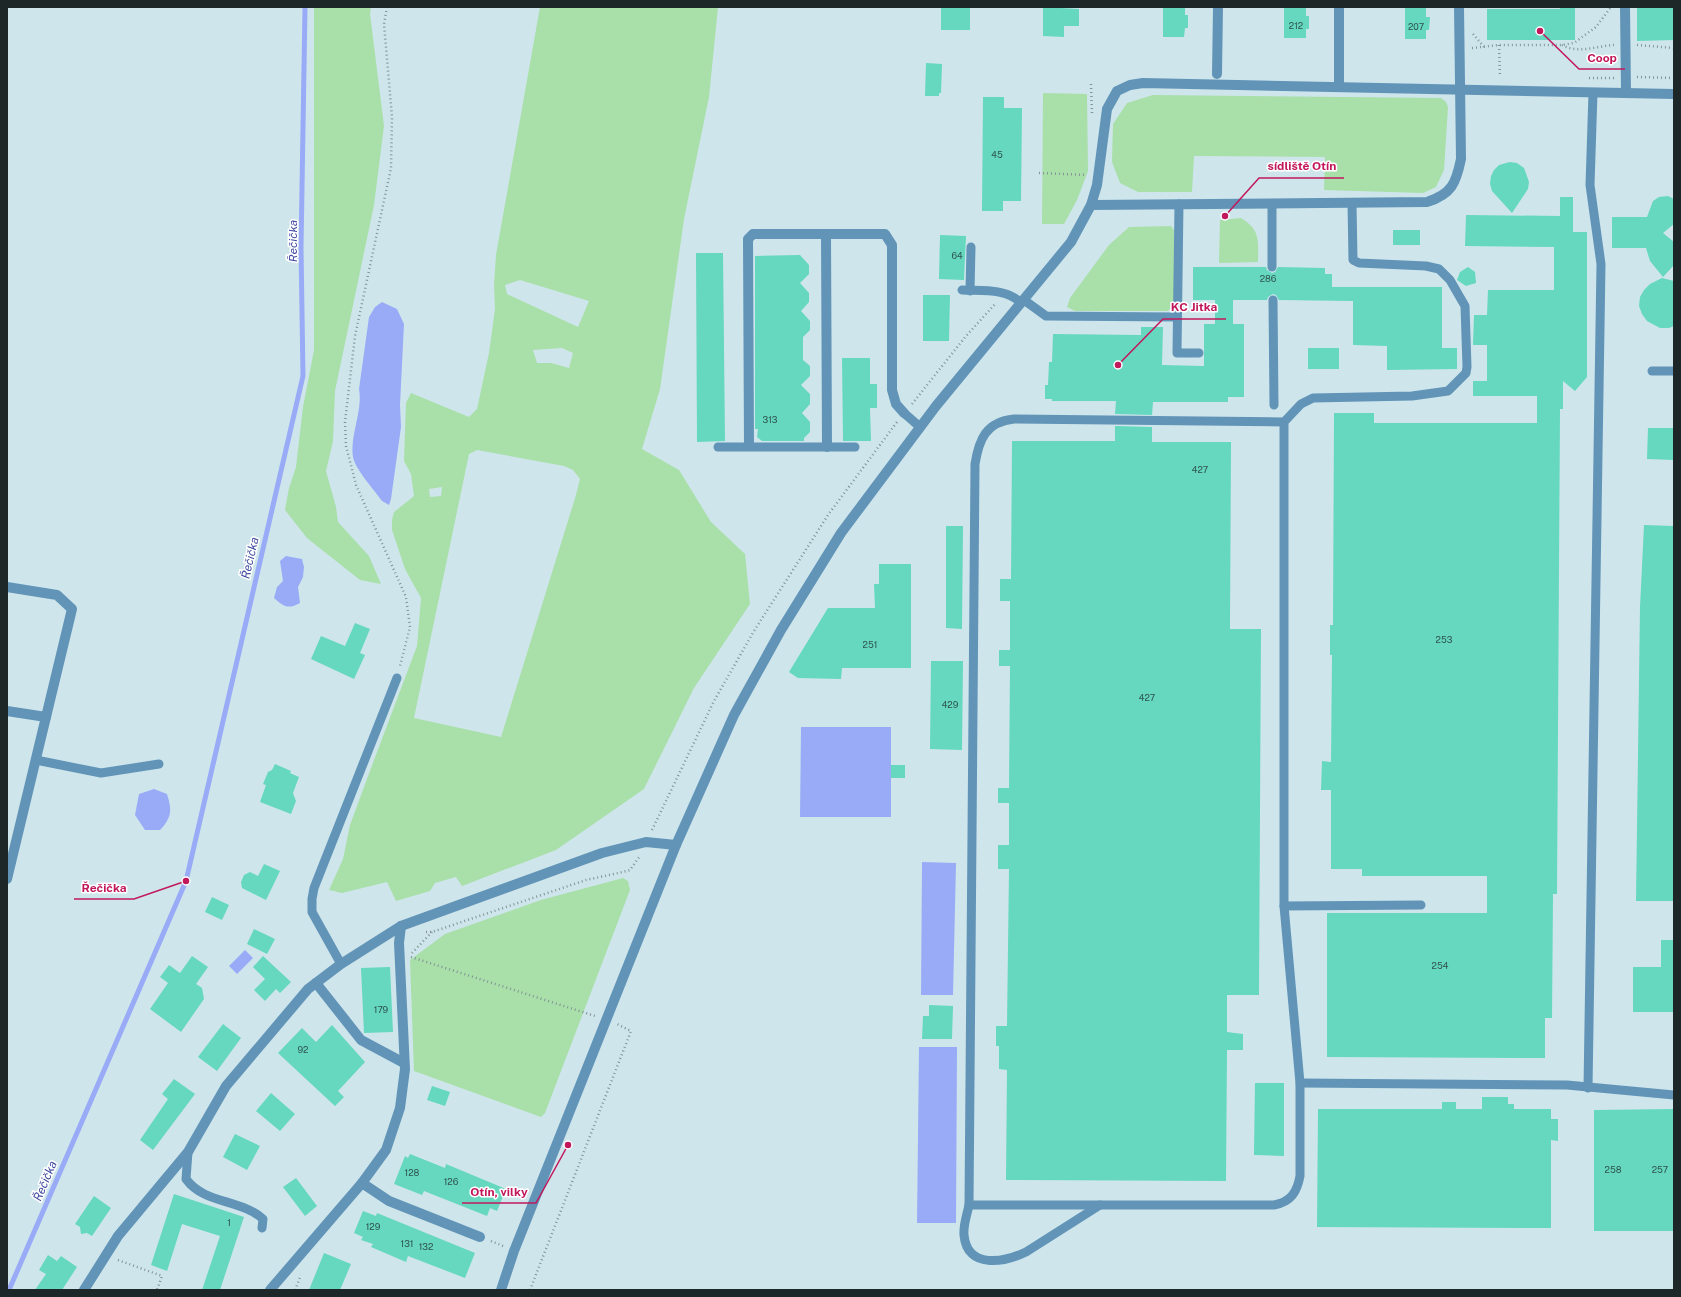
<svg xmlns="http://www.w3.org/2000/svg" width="1681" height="1297" font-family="'Public Sans',sans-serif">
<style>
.green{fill:#a9dfa9;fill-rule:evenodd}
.water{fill:#99abf7}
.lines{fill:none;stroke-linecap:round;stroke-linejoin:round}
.stream{stroke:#99abf7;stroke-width:5}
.building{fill:#65d8bf}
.path{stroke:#829497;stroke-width:2.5;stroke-dasharray:1 3;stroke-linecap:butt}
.service{stroke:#6294b8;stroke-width:9}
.minor{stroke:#6294b8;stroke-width:10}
.tertiary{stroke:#6294b8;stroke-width:10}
.labels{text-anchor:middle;stroke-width:3;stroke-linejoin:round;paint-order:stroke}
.number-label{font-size:9px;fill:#2f534e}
.water-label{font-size:12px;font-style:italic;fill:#3b469e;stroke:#fff}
.leader{fill:none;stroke:#c2185b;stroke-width:1.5}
.callout-dot{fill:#c2185b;stroke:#fff;stroke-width:1.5}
.callout-label{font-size:12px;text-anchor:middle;font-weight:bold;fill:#c2185b;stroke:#fff;stroke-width:3;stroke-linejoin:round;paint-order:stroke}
</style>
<rect width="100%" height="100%" fill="#cee6eb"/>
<g class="green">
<polygon points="314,7 371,7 370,14 384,126 374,205 335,391 333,441 326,471 336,507 338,522 369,556 381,584 360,580 307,538 285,510 289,488 296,467 303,407 314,350"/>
<path d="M540 7H718L709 97 684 219 660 389 642 449 679 470 711 522 745 554 750 604 694 688 644 789 556 850 462 886 456 877 435 883 430 891 396 901 387 882 342 893 329 890 343 859 350 825 374 760 417 646 421 598 405 569 392 530V520L394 512 414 496 411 474 404 461 406 403 411 393 469 417 477 409 489 353 495 309 494 285 496 255ZM520 280 589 301 578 327 507 294 505 285ZM562 348 573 353 569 368 551 363H537L533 350ZM477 450 564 466 573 470 580 479 576 495 501 737 414 718 469 454ZM442 487 441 496 430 497 429 489Z"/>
<polygon points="1043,93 1087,94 1088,171 1077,200 1064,224 1042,224"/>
<polygon points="1153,95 1441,98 1446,102 1448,107 1444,170 1436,187 1423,193 1324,190 1325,157 1194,156 1192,192 1138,192 1120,183 1112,162 1113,124 1127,103"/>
<path d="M1241 218C1261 230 1258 241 1258 262L1219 263 1220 220Z"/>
<polygon points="1171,226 1174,230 1174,300 1172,307 1168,311 1075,311 1067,307 1070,298 1109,245 1129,227"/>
<polygon points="623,878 628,881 630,890 545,1113 541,1117 414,1071 410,960 445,934 541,900"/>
</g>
<g class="water">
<path d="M382 302 397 309 404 324 400 405 401 427 391 499 389 505 382 501C375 491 355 469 353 457 350 434 363 411 359 389L369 317 375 307Z"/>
<path d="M286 556 302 559 304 567 303 577 298 587 300 603C288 610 283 606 274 598L277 587 283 581 280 561Z"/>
<polygon points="801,727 891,727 891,817 800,817"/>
<path d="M154 789 167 794C172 810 172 817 160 830H145L135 815 139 794Z"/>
<polygon points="922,862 956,863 953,995 921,995"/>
<polygon points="245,950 253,958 237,974 229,966"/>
<polygon points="919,1047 957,1047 956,1223 917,1223"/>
</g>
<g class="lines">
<polyline class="stream" points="9,1290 186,881 303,376 301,248 305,7"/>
</g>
<g class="building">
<rect x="941" y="7" width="29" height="23"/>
<polygon points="1043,7 1079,9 1079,26 1064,26 1064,37 1043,36"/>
<polygon points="1163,7 1185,7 1185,15 1188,15 1188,28 1185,28 1184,37 1163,37"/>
<polygon points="1284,7 1306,7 1306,16 1309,16 1309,29 1306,29 1306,38 1284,38"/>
<polygon points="1405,7 1426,7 1426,17 1430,17 1429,30 1426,30 1426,39 1405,39"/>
<polygon points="1560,7 1575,7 1575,40 1487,40 1487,9 1560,9"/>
<polygon points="1637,7 1674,7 1674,40 1637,41"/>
<polygon points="926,63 942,64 941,93 939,93 939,96 925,96"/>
<polygon points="983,97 1004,97 1004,108 1022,108 1021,201 1003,201 1003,211 982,211"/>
<polygon points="1510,162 1517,163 1524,168 1529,182 1528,189 1512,213 1492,191 1490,184 1491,176 1494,170 1499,165"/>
<polygon points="1668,196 1674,199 1674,224 1663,233 1674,242 1674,265 1663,277 1650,261 1646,248 1612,248 1612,217 1647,217 1653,201 1659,197"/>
<polygon points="1560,197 1573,197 1573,232 1587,232 1587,377 1575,391 1563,381 1563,409 1560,409 1557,894 1553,894 1552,1018 1545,1018 1545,1058 1327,1057 1327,913 1487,913 1487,876 1362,876 1362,869 1331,869 1331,790 1321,790 1322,761 1331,762 1332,655 1330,655 1330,625 1333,625 1334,413 1374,413 1374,423 1537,423 1537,396 1473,396 1473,381 1487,381 1487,345 1473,345 1474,315 1487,315 1488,290 1554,290 1554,247 1465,246 1466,215 1560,216"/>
<rect x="1393" y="230" width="27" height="15"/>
<polygon points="940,235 966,236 964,280 939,279"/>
<polygon points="696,253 723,253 725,441 697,442"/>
<polygon points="800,255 809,265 809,274 800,283 809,293 809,302 801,311 810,321 810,330 803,337 803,360 810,366 810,376 801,385 810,394 810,404 802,413 810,422 810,432 804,438 804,441 762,441 757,437 758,429 755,429 755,256"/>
<polygon points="1193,267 1266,267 1267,270 1272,273 1275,272 1278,267 1325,268 1325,274 1332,274 1332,287 1442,287 1442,348 1457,348 1457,369 1387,370 1387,346 1353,345 1353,301 1279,300 1276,295 1273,294 1268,297 1267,300 1233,300 1233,324 1244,324 1244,397 1228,397 1228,402 1153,402 1152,415 1115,414 1116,401 1052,401 1052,399 1045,399 1045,385 1048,385 1049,362 1052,362 1053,334 1141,335 1141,327 1163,327 1162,365 1204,366 1204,324 1215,324 1215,300 1193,300"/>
<polygon points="1468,267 1475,272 1476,283 1466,286 1457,280 1460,272"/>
<polygon points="1662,278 1674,281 1674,326 1669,328 1660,328 1647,321 1642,314 1639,306 1640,297 1644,290 1650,284"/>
<polygon points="923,295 950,295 949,341 923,341"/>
<rect x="1308" y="348" width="31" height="21"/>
<polygon points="842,358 870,358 870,384 877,384 877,408 870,408 871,441 843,441"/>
<polygon points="1115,426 1152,427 1152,442 1231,442 1230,629 1261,629 1259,995 1227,995 1227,1032 1243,1034 1243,1050 1227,1050 1226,1181 1006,1180 1007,1070 999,1069 999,1046 996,1046 996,1026 1007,1026 1009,869 998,869 998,845 1009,845 1009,803 998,803 998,788 1009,788 1010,666 999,666 999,650 1010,650 1010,601 1000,601 1000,579 1011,579 1012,441 1115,441"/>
<polygon points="1648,428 1674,428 1674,460 1647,459"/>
<polygon points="1644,525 1674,526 1674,901 1636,901 1640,607"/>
<polygon points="946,526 963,526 962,629 946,628"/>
<polygon points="879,564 911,564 911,668 842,668 841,679 798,678 789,672 828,608 875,608 874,584 879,584"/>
<polygon points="355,623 370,629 360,653 365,655 354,679 311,659 321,636 345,646"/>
<polygon points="931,661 963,661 962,750 930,749"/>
<polygon points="275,764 291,771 290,773 299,777 293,793 296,801 291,814 260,802 266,785 263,784 268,772 272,770"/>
<rect x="891" y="765" width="14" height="13"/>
<polygon points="264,864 280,871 266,900 242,888 241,882 244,875 250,872 258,876"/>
<polygon points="212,897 229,905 222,920 205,912"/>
<polygon points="254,929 275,939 267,954 247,944"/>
<polygon points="1661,940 1674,940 1674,1012 1633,1012 1633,967 1661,967"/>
<polygon points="192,956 208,967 196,984 202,988 204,999 181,1032 150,1009 168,983 160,977 169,965 180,973"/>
<polygon points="263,956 291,982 280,993 276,989 265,1001 254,990 265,979 253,967"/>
<polygon points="390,967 393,1032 364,1033 361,968"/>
<polygon points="929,1005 953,1006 952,1039 922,1039 923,1016 929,1016"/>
<polygon points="223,1024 241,1038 217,1071 198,1057"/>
<polygon points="332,1025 365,1062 338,1091 344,1097 335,1106 278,1053 302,1028 316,1042"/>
<polygon points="174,1079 195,1094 153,1150 140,1140 168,1099 162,1094"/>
<polygon points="1255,1083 1284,1083 1284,1156 1254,1155"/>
<polygon points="432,1086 450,1092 445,1106 427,1100"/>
<polygon points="271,1093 295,1114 280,1131 256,1111"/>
<polygon points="1482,1097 1508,1097 1508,1104 1514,1104 1514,1109 1551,1109 1551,1119 1558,1119 1558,1141 1551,1140 1551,1228 1317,1227 1318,1109 1442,1109 1442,1102 1456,1102 1456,1109 1482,1109"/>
<polygon points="1674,1109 1674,1231 1594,1231 1594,1110"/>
<polygon points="235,1134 260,1146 247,1170 223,1157"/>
<polygon points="410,1154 445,1168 446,1164 506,1189 497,1211 490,1208 487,1216 424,1191 422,1195 394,1184 405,1156 408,1158"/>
<polygon points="296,1178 317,1206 305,1216 283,1187"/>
<polygon points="174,1194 244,1217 220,1290 202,1290 220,1236 182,1224 167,1271 151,1265"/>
<polygon points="94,1196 111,1208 92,1236 87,1233 81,1234 80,1227 75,1224"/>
<polygon points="363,1211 376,1216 377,1213 475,1253 465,1278 408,1256 406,1262 371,1247 373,1244 361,1240 363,1237 354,1233"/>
<polygon points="324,1253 351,1264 340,1290 309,1290"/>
<polygon points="48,1255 57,1261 61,1256 77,1267 62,1290 35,1290 46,1274 39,1270"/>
</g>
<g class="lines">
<g class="path">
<polyline points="387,7 384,24 392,117 391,168 355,336 345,422 346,446 356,485 406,597 410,627 400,666"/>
<polyline points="1473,34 1484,47"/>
<polyline points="1499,45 1500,77"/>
<path d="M1562 45C1578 54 1597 46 1614 45"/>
<polyline points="1637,45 1674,48"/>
<polyline points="1472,48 1499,45 1562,45 1574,43 1596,27 1611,7"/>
<polyline points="1637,77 1674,78"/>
<polyline points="1589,78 1614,78"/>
<polyline points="1091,84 1092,114"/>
<polyline points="1039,173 1087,175"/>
<polyline points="912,404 966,336 996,303"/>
<polyline points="652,830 714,701 754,631 828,515 897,422"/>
<polyline points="426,932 432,932 586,880 623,872 630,870 640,856"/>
<polyline points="412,953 432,932"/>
<polyline points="411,957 595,1016"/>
<polyline points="491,1241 503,1246"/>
<polyline points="118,1260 162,1276 157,1290"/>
<polyline points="295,1290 301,1275"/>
<polyline points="530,1290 631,1031 617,1024"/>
</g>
<g class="service">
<polyline points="1179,204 1177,353 1199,353"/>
<polyline points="1272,204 1272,267"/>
<path d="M962 290C982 291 1006 288 1021 303"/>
<polyline points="970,291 971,247"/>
<polyline points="1024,300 1046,316 1177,317"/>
<polyline points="1273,300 1274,405"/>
<polyline points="1652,371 1674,371"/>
<polyline points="904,413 920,427"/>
<path d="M1284 422 1014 419C986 422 979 439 975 464L969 1205H1274C1291 1202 1297 1192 1300 1176V1083L1284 906V422L1301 404 1313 398 1412 396 1448 391 1466 373 1467 367 1465 306 1450 280 1439 269 1426 266 1359 263 1353 260 1352 203"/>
<polyline points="718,447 855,447"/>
<polyline points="36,760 101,773 159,764"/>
<polyline points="1284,906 1421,905"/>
<polyline points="341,964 312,912 312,899 314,888 397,678"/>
<polyline points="1300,1083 1567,1085 1674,1095"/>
<polyline points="1588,1088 1601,264 1590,185 1593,93"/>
<path d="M188 1152 186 1179C204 1204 241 1199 263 1219L262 1228"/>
<path d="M969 1205C967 1215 963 1225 964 1235 967 1270 1005 1262 1026 1252L1100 1205"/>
</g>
<g class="minor">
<polyline points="1625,7 1626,93"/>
<polyline points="1217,74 1218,7"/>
<polyline points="1339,87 1339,7"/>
<path d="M1091 205 1427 202C1452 194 1456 183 1461 159L1459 7"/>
<polyline points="826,234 827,447"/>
<polyline points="749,446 748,239 753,234 885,234 892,245 892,390 896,404 904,413"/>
<polyline points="7,587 57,595 72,609 7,879"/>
<polyline points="7,711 46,717"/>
<polyline points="316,983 361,1040 404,1063"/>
<polyline points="362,1183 389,1201 480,1237"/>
<polyline points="84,1290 118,1236 188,1152 226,1086 308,989 341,964 401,926 602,853 646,842 676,845"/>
<polyline points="270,1290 362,1183 386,1150 400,1108 405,1069 399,943 401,926"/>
</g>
<polyline class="tertiary" points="501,1290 514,1251 676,845 734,715 781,630 841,533 936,406 1071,242 1091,205 1097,185 1107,109 1117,91 1130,85 1143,83 1674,94"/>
</g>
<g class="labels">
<g class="number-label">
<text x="1296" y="29">212</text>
<text x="1416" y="30">207</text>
<text x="997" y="158">45</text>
<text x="957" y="259">64</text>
<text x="1268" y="282">286</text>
<text x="770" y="423">313</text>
<text x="1200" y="473">427</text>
<text x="1444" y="643">253</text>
<text x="870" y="648">251</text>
<text x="1147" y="701">427</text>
<text x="950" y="708">429</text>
<text x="1440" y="969">254</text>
<text x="381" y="1013">179</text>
<text x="303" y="1053">92</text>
<text x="1613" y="1173">258</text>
<text x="1660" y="1173">257</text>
<text x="412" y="1176">128</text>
<text x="451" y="1185">126</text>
<text x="229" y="1226">1</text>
<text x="373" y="1230">129</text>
<text x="407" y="1247">131</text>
<text x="426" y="1250">132</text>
</g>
<g class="water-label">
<text transform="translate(293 241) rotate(-90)" y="4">Řečička</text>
<text transform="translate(250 558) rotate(-77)" y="4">Řečička</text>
<text transform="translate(45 1181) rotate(-67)" y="4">Řečička</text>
</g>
</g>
<path class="leader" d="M1540 31L1579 69H1625M1225 216L1259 178H1344M1118 365L1163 319H1226M186 881L134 899H74M568 1145L536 1203H462"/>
<g class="callout-dot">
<circle cx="1540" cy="31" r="4"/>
<circle cx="1225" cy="216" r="4"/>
<circle cx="1118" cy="365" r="4"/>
<circle cx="186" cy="881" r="4"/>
<circle cx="568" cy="1145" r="4"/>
</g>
<g class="callout-label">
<text x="1602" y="62">Coop</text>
<text x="1302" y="170">sídliště Otín</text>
<text x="1194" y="311">KC Jitka</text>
<text x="104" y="892">Řečička</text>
<text x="499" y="1196">Otín, vilky</text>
</g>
<rect width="1681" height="1297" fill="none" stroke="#1d2728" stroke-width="16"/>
</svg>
